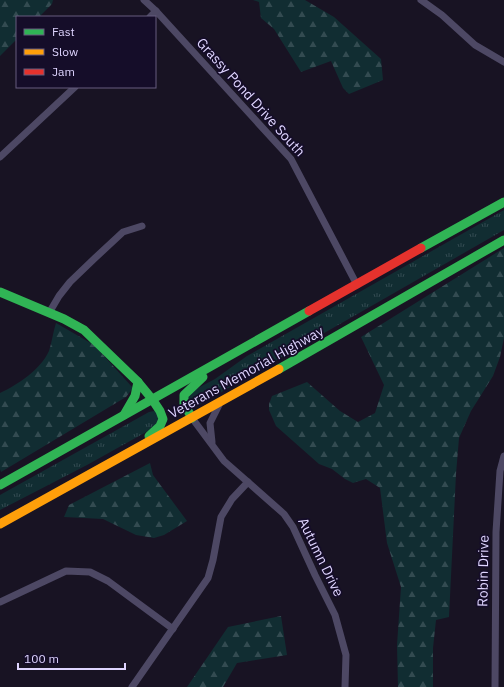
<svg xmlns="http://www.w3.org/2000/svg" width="504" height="687" font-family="'IBM Plex Sans',sans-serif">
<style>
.grass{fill:url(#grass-tufts)}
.forest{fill:url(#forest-firs)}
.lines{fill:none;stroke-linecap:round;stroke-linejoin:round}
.street{stroke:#4d4864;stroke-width:7}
.fast{stroke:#30b455;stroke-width:9}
.slow{stroke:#ff9f0a;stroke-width:9}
.jam{stroke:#e5322d;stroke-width:9}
.labels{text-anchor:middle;stroke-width:3.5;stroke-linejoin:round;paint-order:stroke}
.street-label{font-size:14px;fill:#dfd5ff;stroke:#150d29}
</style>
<defs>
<pattern id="grass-tufts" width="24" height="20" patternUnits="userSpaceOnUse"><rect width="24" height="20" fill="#112d32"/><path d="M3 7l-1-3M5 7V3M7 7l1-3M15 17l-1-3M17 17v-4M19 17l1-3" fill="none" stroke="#334b51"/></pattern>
<pattern id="forest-firs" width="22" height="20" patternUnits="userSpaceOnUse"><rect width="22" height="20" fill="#112d32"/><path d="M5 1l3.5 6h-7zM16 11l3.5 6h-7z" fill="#334b51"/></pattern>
</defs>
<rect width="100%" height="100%" fill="#181323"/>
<g class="grass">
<polygon points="504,210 504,230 197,406 189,408 187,396 194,390 215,379 247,356"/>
<polygon points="154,411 159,413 157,426 87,465 0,510 0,495 149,412"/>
</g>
<g class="forest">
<polygon points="0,0 53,0 52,4 39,17 17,17 17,39 0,56"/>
<polygon points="253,0 305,0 334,17 381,59 383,80 349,94 343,88 331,61 301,72 274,29 261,18 259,2"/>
<polygon points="504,248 504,338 500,357 493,376 471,411 459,438 456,474 449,617 436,620 433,648 433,687 398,687 397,645 401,587 387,543 380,488 366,479 353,483 345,479 332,469 319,464 276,426 269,410 269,404 272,396 307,382 340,411 358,422 375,413 384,385 361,337"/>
<path d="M56 323 94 345 133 388 126 397 1 472 0 469V393C19 384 40 370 49 351 52 342 53 332 56 323Z"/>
<polygon points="150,463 153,475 187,521 164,535 154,538 136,535 103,519 64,517 69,505"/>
<polygon points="281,616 287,655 237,663 223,687 187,687 228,627"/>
</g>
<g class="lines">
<g class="street">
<polyline points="144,0 156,11 291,159 357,285"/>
<polyline points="421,0 442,15 475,45 504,62"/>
<polyline points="150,17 156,11"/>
<polyline points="0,157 75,87"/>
<polyline points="49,313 59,296 70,282 95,258 123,232 142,226"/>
<polyline points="192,418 224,461 284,514 293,527 315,575 335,615 346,655 345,687"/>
<polyline points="212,442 210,423 219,405"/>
<polyline points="0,602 66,571 90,572 108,581 173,629"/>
<polyline points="132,687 208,578 213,560 221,517 232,499 248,482"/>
<polyline points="495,687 496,532 500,471 504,456"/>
</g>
<g class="fast">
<polyline points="421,248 504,202"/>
<polyline points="0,292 64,319 84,330 138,382 152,399"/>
<polyline points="279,369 504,240"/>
<polyline points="124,415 135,396 138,382"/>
<polyline points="192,418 184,404 184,395 203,377"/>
<polyline points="149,436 160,426 163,419 160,411 152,399"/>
<polyline points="0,485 309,311"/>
</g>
<polyline class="slow" points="0,524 279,369"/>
<polyline class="jam" points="309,311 421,248"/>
</g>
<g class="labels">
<g class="street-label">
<text transform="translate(251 97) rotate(48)" y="5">Grassy Pond Drive South</text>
<text transform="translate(246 372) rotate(-29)" y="5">Veterans Memorial Highway</text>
<text transform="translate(321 557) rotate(64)" y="5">Autumn Drive</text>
<text transform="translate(483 571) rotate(-89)" y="5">Robin Drive</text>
</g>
</g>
<rect x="16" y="16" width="140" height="72" fill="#150d29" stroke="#665d7f"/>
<rect x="24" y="29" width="20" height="6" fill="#30b455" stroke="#665d7f"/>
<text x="52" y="36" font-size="12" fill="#dfd5ff">Fast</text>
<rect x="24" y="49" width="20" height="6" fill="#ff9f0a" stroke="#665d7f"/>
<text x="52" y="56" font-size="12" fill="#dfd5ff">Slow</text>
<rect x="24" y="69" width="20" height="6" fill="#e5322d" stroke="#665d7f"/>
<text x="52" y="76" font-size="12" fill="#dfd5ff">Jam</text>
<path d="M18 663v6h107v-6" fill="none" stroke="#dfd5ff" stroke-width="2"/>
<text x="24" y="663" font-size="12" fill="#dfd5ff" stroke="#150d29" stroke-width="3" paint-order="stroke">100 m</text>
</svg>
